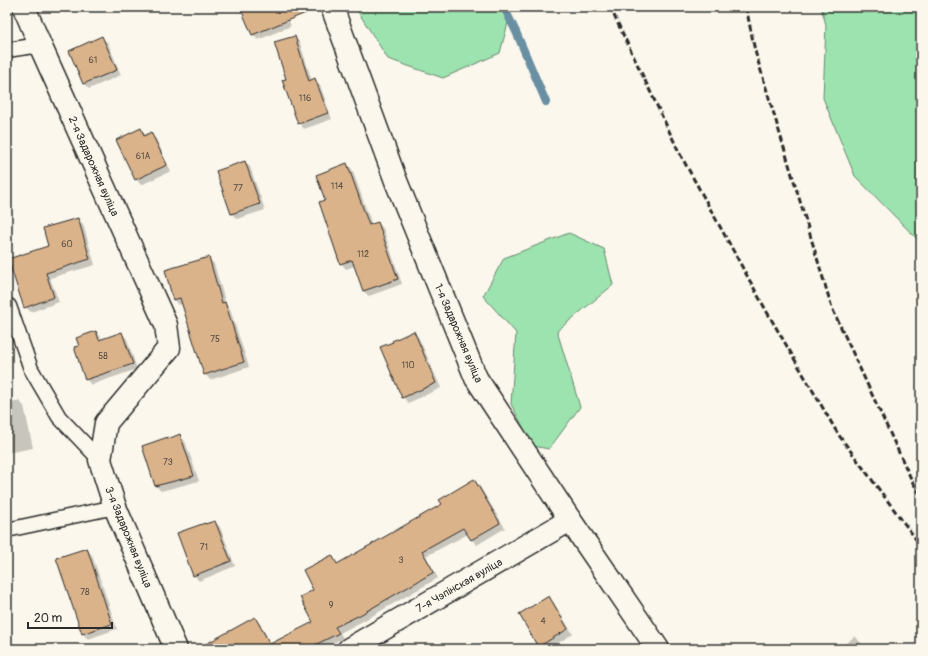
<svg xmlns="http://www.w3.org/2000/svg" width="928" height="656" font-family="Pangolin,sans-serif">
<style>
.green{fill:#9de3af;stroke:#64876d}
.shadow{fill:#0003}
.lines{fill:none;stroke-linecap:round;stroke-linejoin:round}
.stream{stroke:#698fa3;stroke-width:8}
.building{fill:#dab38b;stroke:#2b2b2b}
.service-casing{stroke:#2b2b2b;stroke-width:17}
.minor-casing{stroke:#2b2b2b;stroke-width:25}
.service{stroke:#fbf7ec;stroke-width:14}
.minor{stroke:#fbf7ec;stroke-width:22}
.rail{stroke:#2b2b2b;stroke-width:3;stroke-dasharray:6 3;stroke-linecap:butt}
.labels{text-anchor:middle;stroke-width:3.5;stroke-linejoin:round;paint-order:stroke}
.number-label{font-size:9px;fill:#574d43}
.street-label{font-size:11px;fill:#2b2b2b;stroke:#fbf7ec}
</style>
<rect width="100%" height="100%" fill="#fbf7ec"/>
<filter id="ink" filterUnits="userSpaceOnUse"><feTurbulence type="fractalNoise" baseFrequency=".025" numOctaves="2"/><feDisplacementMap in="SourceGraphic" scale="8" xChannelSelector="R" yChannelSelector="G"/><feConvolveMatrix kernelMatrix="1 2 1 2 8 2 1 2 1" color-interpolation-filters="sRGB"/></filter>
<g filter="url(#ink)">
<g class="green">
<polygon points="355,7 505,7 509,19 500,53 443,78 388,59"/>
<polygon points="821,7 921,7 921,245 920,242 855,176 823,98 826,25"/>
<polygon points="569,233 604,249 613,285 557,331 580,407 549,449 533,446 511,404 516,333 483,296 504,258"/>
</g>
<g class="shadow">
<polygon points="241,7 283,7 291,26 258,40 252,34"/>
<polygon points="295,37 300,43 312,81 315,80 320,85 332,119 304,129 299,123 287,79"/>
<polygon points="102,38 108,43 121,75 89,89 84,84"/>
<polygon points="141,130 146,136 151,134 156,139 171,171 141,185 136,179"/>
<polygon points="245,162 250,167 265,210 237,219 232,214"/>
<polygon points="347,164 352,169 372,225 378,223 383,228 402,284 369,296 363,291 355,266 346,269 341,263 326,201"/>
<polygon points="78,219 83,224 95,265 50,278 59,302 31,312 25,307 49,247"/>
<polygon points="209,258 214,264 226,304 230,309 249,367 210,380 205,374 183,304 179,305 174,299"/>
<polygon points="96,332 101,337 102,340 122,333 127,339 137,369 91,385 86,379 80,346"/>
<polygon points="414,332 419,338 441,388 408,403 403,397"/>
<polygon points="7,395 11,400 12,402 19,401 24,406 33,448 7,453"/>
<polygon points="180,436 185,441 199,481 161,491 156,486 143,446 167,438 169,440"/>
<polygon points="474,480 479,485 505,528 477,545 472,540 468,534 426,556 438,578 365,620 340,633 343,638 322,649 229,649 255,618 260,624 272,645 314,623 315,590 331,556 338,564 443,504"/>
<polygon points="215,522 220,527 235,566 199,581 194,575 206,525"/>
<polygon points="87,549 92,555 117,629 88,639 83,634"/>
<polygon points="548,597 554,603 573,634 548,649 542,649 539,646"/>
<polygon points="855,636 866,649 839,649"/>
<polygon points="459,645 463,649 451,649"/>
</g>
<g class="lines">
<polyline class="stream" points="504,7 517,34 546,102"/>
</g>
<g class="building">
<polygon points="240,7 318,7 318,8 252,35"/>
<polygon points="102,36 117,70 83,84 69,51"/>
<polygon points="295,36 309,81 315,78 328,113 298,124 282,80 286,79 274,42"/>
<polygon points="141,128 144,136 151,132 167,165 135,180 116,140"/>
<polygon points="245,161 260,204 231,214 216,171"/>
<polygon points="347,163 369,225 378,222 398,279 363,291 352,260 340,264 319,202 325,200 316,175"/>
<polygon points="78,218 90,259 46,273 54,297 24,308 8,259 48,246 43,228"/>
<polygon points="209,257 222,303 225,302 244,362 204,375 180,298 173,300 165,270"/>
<polygon points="96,331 99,340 122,332 133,364 85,380 74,347 79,346 76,338"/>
<polygon points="414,331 436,383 402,398 380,347 393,342 392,341"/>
<polygon points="180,434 194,476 155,486 142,446 168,437 168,439"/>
<polygon points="474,479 500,523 471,540 463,528 422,551 434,572 360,615 335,627 339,633 307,649 197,649 255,617 270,644 313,622 300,597 313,590 303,570 332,555 337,564 442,504 439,500"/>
<polygon points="215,521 231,561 193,576 177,533 205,523 205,524"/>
<polygon points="87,548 112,624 82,634 56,558"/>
<polygon points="549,596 568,629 538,647 519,614"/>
</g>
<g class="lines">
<defs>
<g id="service">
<polyline points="7,50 40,45"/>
<polyline points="9,306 31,369 59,417 100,460"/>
<polyline points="7,530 115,507"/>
</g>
<g id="minor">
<polyline points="24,7 40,45 166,325 169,348 106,423 100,460 115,507 176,649"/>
<polyline points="332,7 396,181 476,378 570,520 658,649"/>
<polyline points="349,649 570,520"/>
</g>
</defs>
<use href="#service" class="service-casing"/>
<use href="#minor" class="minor-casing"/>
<use href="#service" class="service"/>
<use href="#minor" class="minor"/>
<g class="rail">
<polyline points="610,7 680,154 767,312 838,434 921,546"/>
<polyline points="746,7 755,51 832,308 913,483 921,496"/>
</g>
</g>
</g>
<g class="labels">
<g class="number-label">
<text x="93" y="63">61</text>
<text x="305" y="101">116</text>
<text x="143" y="159">61А</text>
<text x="337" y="189">114</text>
<text x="238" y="191">77</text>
<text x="67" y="247">60</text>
<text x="363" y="257">112</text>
<text x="215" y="342">75</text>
<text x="103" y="359">58</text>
<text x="408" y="368">110</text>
<text x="168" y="465">73</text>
<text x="204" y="550">71</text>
<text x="401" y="563">3</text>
<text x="85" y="595">78</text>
<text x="331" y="608">9</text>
<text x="543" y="624">4</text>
</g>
<g class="street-label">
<text transform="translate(94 166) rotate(66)" y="4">2-я Задарожная вуліца</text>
<text transform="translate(459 333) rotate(67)" y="4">1-я Задарожная вуліца</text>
<text transform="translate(129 537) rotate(68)" y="4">3-я Задарожная вуліца</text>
<text transform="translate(459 585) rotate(-30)" y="4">7-я Чэпінская вуліца</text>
</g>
</g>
<rect width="928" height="656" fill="none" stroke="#fbf7ec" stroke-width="24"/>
<rect x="12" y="12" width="904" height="632" fill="none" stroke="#2b2b2b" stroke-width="1.5" filter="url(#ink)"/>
<path d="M28 622v6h84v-6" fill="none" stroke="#2b2b2b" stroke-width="2"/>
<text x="34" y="622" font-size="12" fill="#2b2b2b" stroke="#fbf7ec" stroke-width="3" paint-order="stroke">20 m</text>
</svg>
